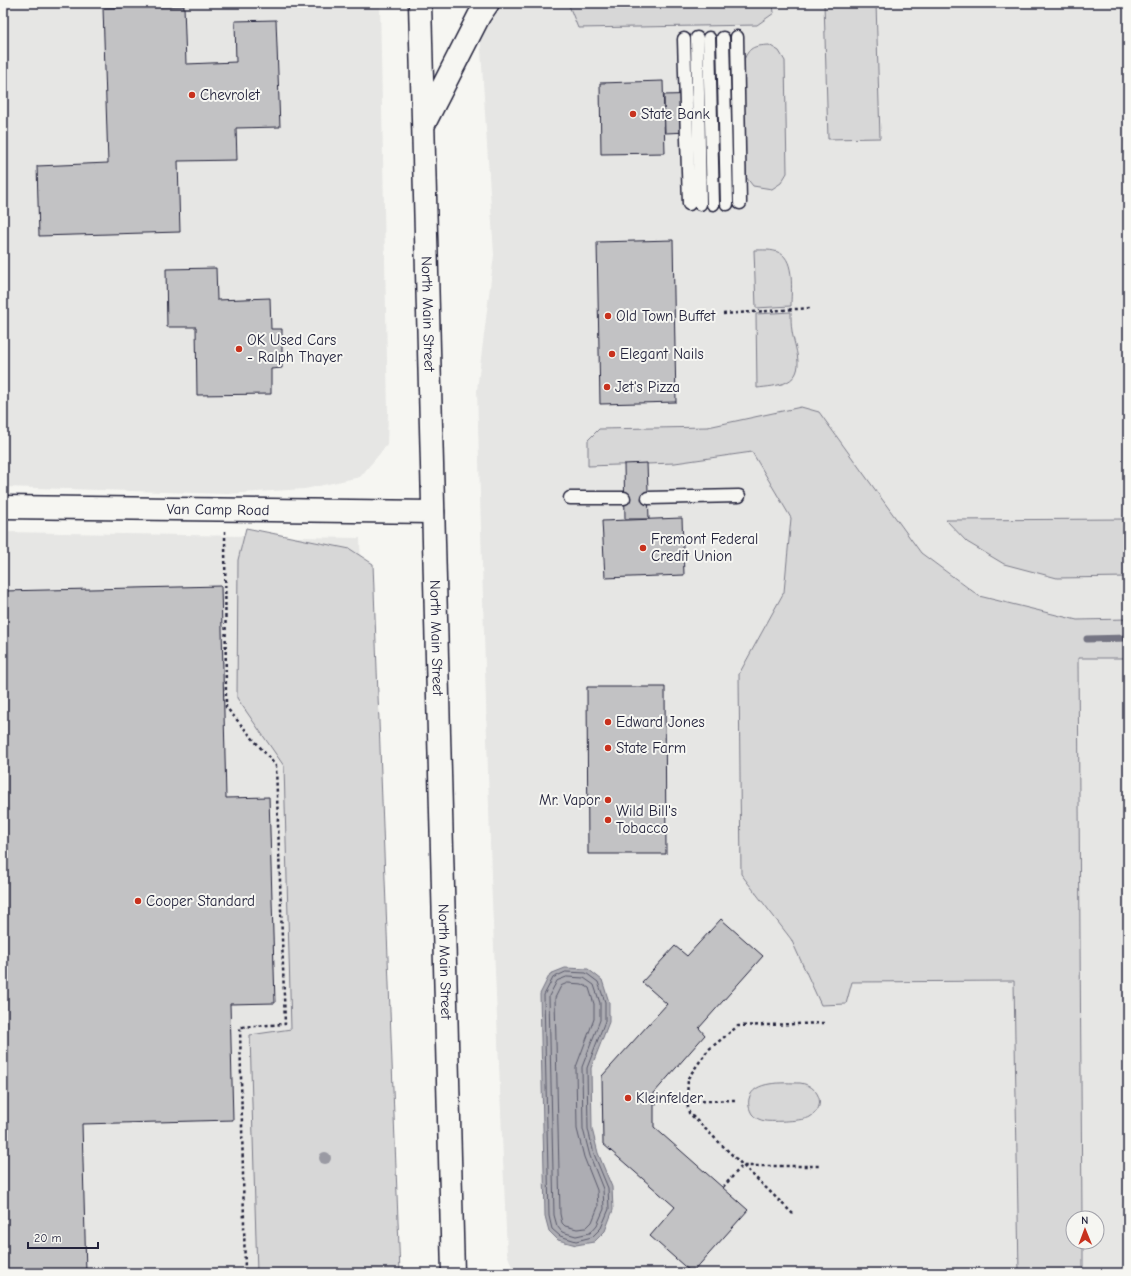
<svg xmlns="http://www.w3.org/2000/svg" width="1131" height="1276" font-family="'Comic Neue',sans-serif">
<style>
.built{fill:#e6e6e4}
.green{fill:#d7d7d7;stroke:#7c7c89}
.water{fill:#adadb3;stroke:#757583}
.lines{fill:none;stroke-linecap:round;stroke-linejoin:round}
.shore{stroke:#5a5a6b;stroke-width:1}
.stream{stroke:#757583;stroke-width:7}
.building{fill:#c2c2c4;stroke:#22223b}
.service-casing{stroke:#22223b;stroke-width:15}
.tertiary-casing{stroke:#22223b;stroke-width:25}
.primary-casing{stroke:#22223b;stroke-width:25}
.path{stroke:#22223b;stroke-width:2.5;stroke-dasharray:3 3;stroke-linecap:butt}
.service{stroke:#f6f6f2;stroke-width:12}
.tertiary{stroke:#f6f6f2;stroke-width:22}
.primary{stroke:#f6f6f2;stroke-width:22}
.tree{fill:#9a9aa3}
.poi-dot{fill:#c8321e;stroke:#f6f6f2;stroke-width:1.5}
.labels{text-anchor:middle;stroke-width:4;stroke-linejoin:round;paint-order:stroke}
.poi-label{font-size:15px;fill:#22223b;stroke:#f6f6f2;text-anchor:start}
.street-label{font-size:15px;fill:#22223b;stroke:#f6f6f2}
</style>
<rect width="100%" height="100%" fill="#f6f6f2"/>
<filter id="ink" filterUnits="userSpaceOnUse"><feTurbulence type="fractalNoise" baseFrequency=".025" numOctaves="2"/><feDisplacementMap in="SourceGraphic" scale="8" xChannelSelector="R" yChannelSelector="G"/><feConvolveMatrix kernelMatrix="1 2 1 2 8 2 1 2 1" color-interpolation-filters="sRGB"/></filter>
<g filter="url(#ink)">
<g class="built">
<polygon points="3,3 380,3 388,413 387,445 360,477 305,489 227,494 3,487"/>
<polygon points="478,3 1128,3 1128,619 1077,620 980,596 921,553 819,412 735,421 708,427 599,429 588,440 588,466 675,463 752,452 791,518 784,592 739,674 741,874 791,939 821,1004 852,982 1014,981 1019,1273 514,1273 507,1253 491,877 477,390 494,255"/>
<polygon points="3,532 360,538 380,1273 3,1273"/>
<polygon points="1078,658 1128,658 1128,1273 1083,1273 1083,1242 1097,1242 1097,1218 1082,1218"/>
</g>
<g class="green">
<polygon points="568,3 773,3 774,13 757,25 578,28"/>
<polygon points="824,3 876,3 880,138 828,139"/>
<path d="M769 45 779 51 785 61 787 173 781 183 772 189 753 186 746 177 743 62C749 47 753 46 769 45Z"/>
<path d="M754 250C762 250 772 249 780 253 795 261 791 291 791 306L756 308Z"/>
<path d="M791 312C791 318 791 325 792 331 794 347 807 372 787 382 779 386 766 387 757 388L756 314Z"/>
<polygon points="801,407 819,412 921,553 979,596 1077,620 1128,619 1128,658 1078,658 1082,1218 1073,1218 1073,1242 1083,1242 1083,1273 1019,1273 1014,981 852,982 846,1004 821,1005 791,939 741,874 739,674 784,592 791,518 752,452 675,463 588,466 588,440 599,429 708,427"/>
<polygon points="1128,519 1128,577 1057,578 1004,564 967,542 946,520"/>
<polygon points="246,528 350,549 373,564 400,1273 257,1273 250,1035 291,1029 284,766 237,698 238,560"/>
<path d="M800 1083C818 1085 828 1106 810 1117 804 1121 773 1122 765 1121 760 1120 755 1118 752 1114 749 1109 748 1104 749 1099 753 1080 784 1083 800 1083Z"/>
</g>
<polygon class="water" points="565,968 588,969 602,980 609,1002 609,1022 591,1068 592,1129 598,1153 612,1187 613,1210 605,1231 594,1242 576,1245 558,1240 549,1231 545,1216 540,994 550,974"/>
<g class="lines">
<g class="shore">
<polygon points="566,972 586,973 598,982 605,1002 605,1021 587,1068 588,1129 594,1154 608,1188 609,1209 601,1228 592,1237 576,1241 560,1236 552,1229 549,1216 544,995 553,978"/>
<polygon points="567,977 584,978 594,985 600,1003 600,1020 582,1067 583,1129 590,1156 603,1189 604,1209 597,1225 590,1233 576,1236 562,1232 557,1226 554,1215 549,996 557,981"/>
<polygon points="568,983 582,984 589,988 594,1004 594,1019 576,1067 577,1129 584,1157 597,1190 598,1207 592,1222 586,1228 577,1229 565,1226 562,1223 560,1214 555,998 561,986"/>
</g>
<polyline class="stream" points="1087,639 1128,638"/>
</g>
<g class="building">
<polygon points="184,6 186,64 236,62 235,21 276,20 280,127 236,128 237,160 178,161 180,232 39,236 37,166 108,163 103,8"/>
<polygon points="663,81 665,153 601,154 600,83"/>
<polygon points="738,93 739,130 665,133 664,95"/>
<polygon points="673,240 676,402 600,404 597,242"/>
<polygon points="216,268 217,300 270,298 271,329 282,329 282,368 271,369 271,394 197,395 196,327 167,327 166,269"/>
<polygon points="647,463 649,519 625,519 624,464"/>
<polygon points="682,518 684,575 605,578 602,521"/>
<polygon points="221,586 226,798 269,797 275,1003 230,1004 233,1120 82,1124 86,1273 3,1273 3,591"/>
<polygon points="587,687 665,687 666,854 588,854"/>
<polygon points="721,919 763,956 699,1028 705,1035 654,1093 654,1127 748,1210 692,1273 650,1236 675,1207 603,1144 602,1076 667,1004 642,982 675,946 687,956"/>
</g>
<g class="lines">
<defs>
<g id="service">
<polyline points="737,37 740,203"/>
<polyline points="697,38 700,204"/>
<polyline points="709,38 713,204"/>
<polyline points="723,38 727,204"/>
<polyline points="684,39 689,204"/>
<polyline points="570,498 624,498"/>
<polyline points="648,498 739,496"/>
</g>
<g id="tertiary">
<path id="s1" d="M3 507 433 512"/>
</g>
<g id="primary">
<path id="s2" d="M420 3 453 1273"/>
<polyline points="425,122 479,16 488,3"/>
</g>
</defs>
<use href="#service" class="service-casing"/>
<use href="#tertiary" class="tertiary-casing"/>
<use href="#primary" class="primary-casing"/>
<g class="path">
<polyline points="723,314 811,308"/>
<polyline points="225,531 226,707 276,766 285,1024 240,1027 245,1273"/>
<polyline points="654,1103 735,1100"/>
<polyline points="723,1187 742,1166 821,1166"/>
<polyline points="793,1214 689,1113 687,1102 688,1078 708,1050 738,1026 824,1023"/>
</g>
<use href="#service" class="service"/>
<use href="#tertiary" class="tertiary"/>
<use href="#primary" class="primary"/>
</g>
<circle class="tree" cx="325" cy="1158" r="6"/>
</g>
<g class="poi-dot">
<circle cx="192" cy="95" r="4"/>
<circle cx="633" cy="114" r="4"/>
<circle cx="608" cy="316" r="4"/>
<circle cx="239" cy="349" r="4"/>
<circle cx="612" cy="354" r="4"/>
<circle cx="607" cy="387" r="4"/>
<circle cx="643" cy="548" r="4"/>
<circle cx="608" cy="722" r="4"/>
<circle cx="608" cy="748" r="4"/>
<circle cx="608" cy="800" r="4"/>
<circle cx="608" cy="820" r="4"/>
<circle cx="138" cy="901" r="4"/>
<circle cx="628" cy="1098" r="4"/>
</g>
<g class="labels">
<g class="poi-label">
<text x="200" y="100">Chevrolet</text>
<text x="641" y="119">State Bank</text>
<text x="616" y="321">Old Town Buffet</text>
<text x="247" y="345">OK Used Cars<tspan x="247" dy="17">- Ralph Thayer</tspan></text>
<text x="620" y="359">Elegant Nails</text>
<text x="615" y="392">Jet's Pizza</text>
<text x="651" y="544">Fremont Federal<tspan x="651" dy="17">Credit Union</tspan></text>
<text x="616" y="727">Edward Jones</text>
<text x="616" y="753">State Farm</text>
<text x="600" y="805" text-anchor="end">Mr. Vapor</text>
<text x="616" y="816">Wild Bill's<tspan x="616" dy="17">Tobacco</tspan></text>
<text x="146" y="906">Cooper Standard</text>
<text x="636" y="1103">Kleinfelder</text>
</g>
<g class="street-label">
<text dy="5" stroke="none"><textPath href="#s2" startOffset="311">North Main Street</textPath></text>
<text dy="5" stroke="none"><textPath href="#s1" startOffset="215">Van Camp Road</textPath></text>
<text dy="5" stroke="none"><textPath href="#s2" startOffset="635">North Main Street</textPath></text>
<text dy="5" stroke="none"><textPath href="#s2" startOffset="959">North Main Street</textPath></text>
</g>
</g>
<rect width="1131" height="1276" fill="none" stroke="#f6f6f2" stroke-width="16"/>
<rect x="8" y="8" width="1115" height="1260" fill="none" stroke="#22223b" stroke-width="1.5" filter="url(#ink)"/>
<g transform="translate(1085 1230) rotate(359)"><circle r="19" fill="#f6f6f2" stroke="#a1a1a9"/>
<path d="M0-3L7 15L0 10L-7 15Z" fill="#c8321e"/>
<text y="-6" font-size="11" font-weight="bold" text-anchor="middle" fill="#22223b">N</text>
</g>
<path d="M28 1242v6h70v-6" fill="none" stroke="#22223b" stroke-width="2"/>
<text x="34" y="1242" font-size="12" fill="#22223b" stroke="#f6f6f2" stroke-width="3" paint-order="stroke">20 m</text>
</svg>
